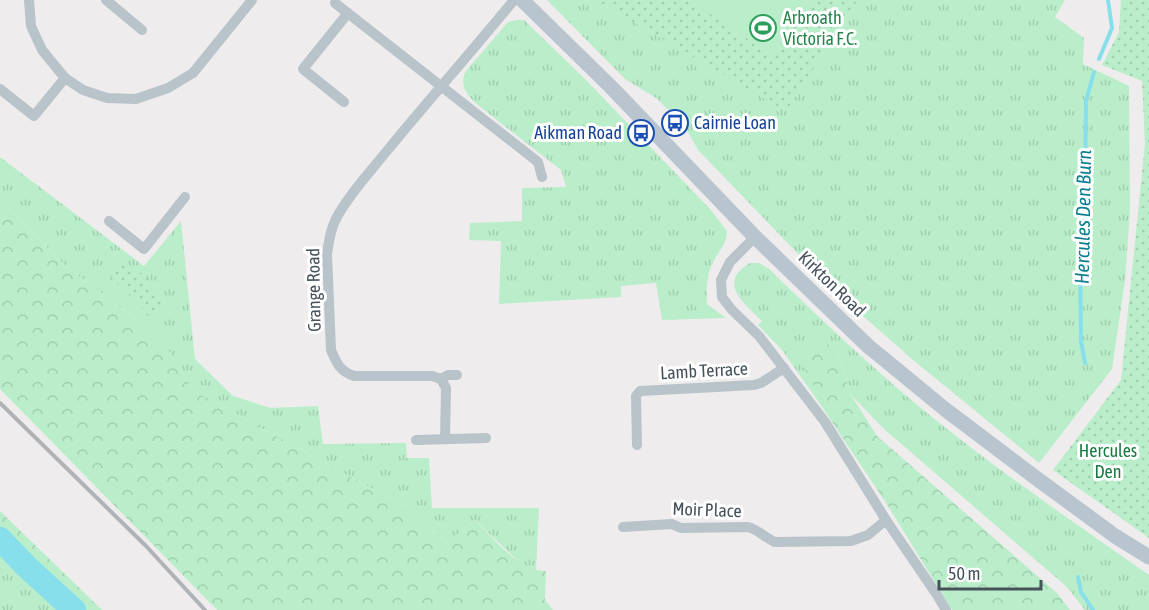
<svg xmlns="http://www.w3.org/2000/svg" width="1149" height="610" font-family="'Asap Condensed',sans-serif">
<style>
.grass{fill:url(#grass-tufts)}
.forest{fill:url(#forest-crowns)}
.park{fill:url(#park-dots)}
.garden{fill:#baeeca}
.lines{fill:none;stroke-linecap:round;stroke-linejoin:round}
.stream{stroke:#87dfeb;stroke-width:4}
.river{stroke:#87dfeb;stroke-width:24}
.street{stroke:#b8c3ca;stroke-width:10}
.secondary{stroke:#b8c5cf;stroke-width:15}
.rail{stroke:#afb3b7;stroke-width:4}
.labels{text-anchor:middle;stroke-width:6;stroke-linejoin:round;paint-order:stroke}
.leisure-label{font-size:18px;fill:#27864d;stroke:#fff;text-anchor:start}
.transit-label{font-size:18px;fill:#164399;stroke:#fff;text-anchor:start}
.street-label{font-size:18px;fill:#45525a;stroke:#fff}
.park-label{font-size:18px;fill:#167a40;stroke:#fff}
.water-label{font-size:20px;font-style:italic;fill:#0d7f90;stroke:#fff}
</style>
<defs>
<pattern id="grass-tufts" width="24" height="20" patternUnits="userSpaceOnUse" patternTransform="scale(1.5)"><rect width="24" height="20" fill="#baeeca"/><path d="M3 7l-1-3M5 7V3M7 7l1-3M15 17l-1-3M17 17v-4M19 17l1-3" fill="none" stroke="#a1ceb0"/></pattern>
<pattern id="forest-crowns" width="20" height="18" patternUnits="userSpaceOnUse" patternTransform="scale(1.5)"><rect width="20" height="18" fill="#baeeca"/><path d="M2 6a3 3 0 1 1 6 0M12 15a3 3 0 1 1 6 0" fill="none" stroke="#a1ceb0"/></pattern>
<pattern id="park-dots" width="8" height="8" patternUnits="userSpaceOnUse" patternTransform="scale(1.5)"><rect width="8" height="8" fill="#baeeca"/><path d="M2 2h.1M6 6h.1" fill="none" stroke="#a1ceb0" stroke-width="1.8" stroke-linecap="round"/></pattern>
</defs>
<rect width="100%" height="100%" fill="#efeced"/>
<g class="grass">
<polygon points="547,0 596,0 786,110 858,0 1065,0 1055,17 1084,38 1083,64 1129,86 1130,210 1125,281 1112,369 1039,463 913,360 830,287 698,150 684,125 656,98 625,79"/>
<path d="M517 20H524L586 80 710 209 727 231C726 243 722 247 716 257 707 270 706 288 707 304L726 318 662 320 656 283 621 286V297L499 304 501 241 469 240 470 223 522 221V188L566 187 561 170 479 106C468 96 458 86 466 71L508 22Z"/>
<polygon points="0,157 144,266 181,221 195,359 233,396 271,408 318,406 323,444 406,443 407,458 429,458 432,508 539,508 536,571 521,564 475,520 447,543 409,509 194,391 161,339 62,263 7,206 0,202"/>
<path d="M750 263H759L769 269C825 323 881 377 942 425 1009 478 1079 526 1149 575V610H1085L1067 587 884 429 851 395 838 352 825 403 820 404 782 350 758 325 762 321C743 303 717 282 750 263Z"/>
<polygon points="0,545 66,610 0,610"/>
</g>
<g class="forest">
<path d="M0 202 7 206 62 263 161 339 194 391 409 509 447 543 475 520C493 537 519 572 546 571L545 600 553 610H217L0 389Z"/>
<polygon points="833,344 838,352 851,395 877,436 1057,593 1070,610 952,610 888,506 820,404 824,402 801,363 808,348"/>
<polygon points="0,511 99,607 102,610 66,610 0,545"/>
</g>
<g class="park">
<polygon points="596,0 858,0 786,111"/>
<polygon points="1121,0 1149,0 1149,538 1053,470 1121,380 1145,144 1142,81 1102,65 1119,32"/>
<polygon points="124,261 144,275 164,302 150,319 130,294 110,279"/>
</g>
<polygon class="garden" points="689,0 812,0 775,57"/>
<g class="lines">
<g class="stream">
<polyline points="1099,59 1112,28 1108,0"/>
<polyline points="1085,363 1081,341 1080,263 1085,190 1086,101 1094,72"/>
<polyline points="1078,577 1081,592 1093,610"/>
</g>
<polyline class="river" points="0,539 27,567 74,610"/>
<g class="street">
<polyline points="29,0 31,26 42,50 65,78 83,90 107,98 136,99 168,88 193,73 252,0"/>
<polyline points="106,0 142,30"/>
<polyline points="335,3 538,162 542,177"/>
<polyline points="0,89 34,116 65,78"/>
<polyline points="344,102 303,69 348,13"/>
<polyline points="109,221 144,249 185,197"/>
<polyline points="755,237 730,262 721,280 722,297 732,310 759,336 825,422 886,520 937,595 946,610"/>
<polyline points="441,379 448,375 457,375"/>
<path d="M445 439 446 388 441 379 432 376H354C340 371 337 364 331 350L327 254C329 240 331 227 338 215 351 192 370 172 386 152 428 101 472 51 514 0"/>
<polyline points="416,440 486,438"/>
<polyline points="637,445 636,396 640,391 754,385 761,383 784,368"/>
<path d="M623 527 672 524 681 528 748 527C759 530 765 538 775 542L851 541 868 535 886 520"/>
</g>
<polyline class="secondary" points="522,0 611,87 755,237 868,346 946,410 1036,478 1115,536 1149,557"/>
<polyline class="rail" points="0,403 146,546 205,610"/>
</g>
<defs>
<symbol id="stadium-ring" viewBox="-11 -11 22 22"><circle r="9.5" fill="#fff" stroke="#2e9e5b" stroke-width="1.5"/><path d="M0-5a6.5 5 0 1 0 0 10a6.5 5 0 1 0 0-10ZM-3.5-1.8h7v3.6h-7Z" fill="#2e9e5b"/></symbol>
<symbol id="bus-ring" viewBox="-11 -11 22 22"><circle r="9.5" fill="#fff" stroke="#1a4fb4" stroke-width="1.5"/><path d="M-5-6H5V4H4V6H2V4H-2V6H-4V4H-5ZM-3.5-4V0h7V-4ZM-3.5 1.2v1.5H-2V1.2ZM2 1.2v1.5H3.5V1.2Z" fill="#1a4fb4"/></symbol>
</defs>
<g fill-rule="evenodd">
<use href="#stadium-ring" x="748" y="13" width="30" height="30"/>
<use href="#bus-ring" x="660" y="108" width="30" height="30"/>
<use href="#bus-ring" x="626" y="118" width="30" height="30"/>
</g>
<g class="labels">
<g class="leisure-label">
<text x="783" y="24">Arbroath<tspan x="783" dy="21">Victoria F.C.</tspan></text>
</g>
<g class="transit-label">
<text x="694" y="129">Cairnie Loan</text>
<text x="622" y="139" text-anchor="end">Aikman Road</text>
</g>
<g class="street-label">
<text transform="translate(832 284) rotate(44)" y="6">Kirkton Road</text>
<text transform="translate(314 290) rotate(-91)" y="6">Grange Road</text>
<text transform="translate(704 371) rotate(-3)" y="6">Lamb Terrace</text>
<text transform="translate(707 510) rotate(2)" y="6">Moir Place</text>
</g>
<g class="park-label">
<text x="1108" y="457">Hercules<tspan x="1108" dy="21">Den</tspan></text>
</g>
<g class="water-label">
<text transform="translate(1083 217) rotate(-89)" y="7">Hercules Den Burn</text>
</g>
</g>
<path d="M939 580v9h102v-9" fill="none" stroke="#45525a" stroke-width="3"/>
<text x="948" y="580" font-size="18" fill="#45525a" stroke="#ffffff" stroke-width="4.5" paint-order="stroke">50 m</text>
</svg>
